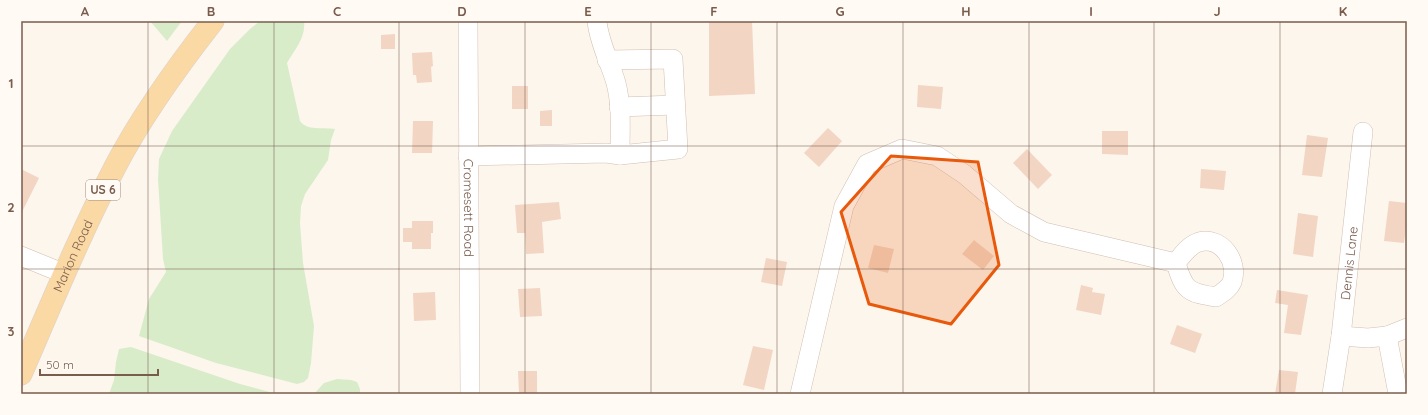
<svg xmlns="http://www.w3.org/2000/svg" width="1428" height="415" font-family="Quicksand,sans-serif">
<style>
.green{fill:#d8ecc9}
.building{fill:#f3d5c3}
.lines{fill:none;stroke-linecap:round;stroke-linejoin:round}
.minor-casing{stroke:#d1beb0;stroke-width:20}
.major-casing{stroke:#dad1cd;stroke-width:23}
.minor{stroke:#fff;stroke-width:19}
.major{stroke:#fbd9a5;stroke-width:22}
.marked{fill:#e8590c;fill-opacity:0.2;stroke:#e8590c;stroke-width:3;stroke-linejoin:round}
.grid{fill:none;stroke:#7a5c4d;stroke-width:1;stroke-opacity:0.55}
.labels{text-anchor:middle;stroke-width:3;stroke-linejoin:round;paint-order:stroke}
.shield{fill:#fffaf3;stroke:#a28b7f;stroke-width:1}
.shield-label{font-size:12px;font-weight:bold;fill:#7a5c4d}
.street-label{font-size:13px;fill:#7a5c4d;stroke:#fffaf3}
.neatline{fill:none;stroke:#7a5c4d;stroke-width:1.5}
.grid-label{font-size:13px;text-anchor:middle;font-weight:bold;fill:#7a5c4d}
</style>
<rect width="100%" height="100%" fill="#fdf6ec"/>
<g class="green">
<polygon points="150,21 182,21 167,41"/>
<path d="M260 21H304C306 38 295 49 287 63L300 121C307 131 323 127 335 129L331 140 328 160 305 194 301 206 300 223 303 263 314 326 311 363 308 378 304 382 297 384 216 363 139 336 149 299 166 272 163 259 158 179 159 159 172 131 230 49 250 29Z"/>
<polygon points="131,347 240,384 277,394 109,394 114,380 116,362 119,349"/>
<polygon points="337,379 351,380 357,382 360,389 360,394 314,394 324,383"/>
</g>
<g class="building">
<polygon points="709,21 752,21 755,94 709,96"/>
<polygon points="395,34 395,49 381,49 381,35"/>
<polygon points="432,52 433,66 431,67 432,82 417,83 416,75 413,75 412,53"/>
<polygon points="918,85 943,87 941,109 917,107"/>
<rect x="512" y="86" width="16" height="23"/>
<polygon points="552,110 552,126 540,126 540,111"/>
<polygon points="413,121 433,121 432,153 412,153"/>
<polygon points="828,128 842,141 819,167 804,153"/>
<polygon points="1102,131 1128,131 1128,155 1102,154"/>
<polygon points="1307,135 1328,138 1322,177 1302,175"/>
<polygon points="1027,149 1052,175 1038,189 1013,163"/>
<polygon points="21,169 39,178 21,214"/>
<polygon points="1201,169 1226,171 1224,190 1200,188"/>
<polygon points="1389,201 1407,203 1407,220 1404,243 1384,241"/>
<polygon points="559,202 561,219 542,222 544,253 526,254 525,233 517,233 515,205"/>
<polygon points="1298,213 1318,216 1313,257 1293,254"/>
<polygon points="412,221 433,221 433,233 431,233 431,249 412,249 412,242 403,242 403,228 412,228"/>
<polygon points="974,240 994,256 983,270 962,254"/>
<polygon points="874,245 894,249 888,273 868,268"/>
<polygon points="766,258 787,262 782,286 761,282"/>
<polygon points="1081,285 1093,288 1092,292 1105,294 1101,315 1076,310"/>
<polygon points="540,288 542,316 520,317 518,289"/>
<polygon points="1277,290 1308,295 1301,335 1284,333 1288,305 1275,303"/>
<polygon points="435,292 436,320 414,321 413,293"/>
<polygon points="1177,325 1202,334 1195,353 1170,344"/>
<polygon points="753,346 773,350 764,390 743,385"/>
<polygon points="1279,370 1298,372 1295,394 1275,394"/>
<polygon points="518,371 537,371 537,394 519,394"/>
</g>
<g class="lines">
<defs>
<g id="minor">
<path id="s1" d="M468 21 470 394"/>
<path d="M597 21C599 43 610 62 616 83 622 106 620 132 620 155"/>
<polyline points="619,107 675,105"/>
<polyline points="468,156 606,153 620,155 678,149 673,59 607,60"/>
<polyline points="21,256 65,274"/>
<polyline points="1341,336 1368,338 1387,336 1398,394"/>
<polyline points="1387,336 1407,328"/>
<path d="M800 394 844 206 867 164 902 149 937 156 964 174 1011 214 1044 232 1176 263C1184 291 1189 293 1216 297 1222 293 1229 289 1232 282 1239 262 1222 236 1199 242 1189 245 1182 255 1176 263"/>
<path id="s2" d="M1332 394 1341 336 1363 132"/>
</g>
<g id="major">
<path id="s3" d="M21 374C51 305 80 234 115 167 142 115 177 67 213 21"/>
</g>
</defs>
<use href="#minor" class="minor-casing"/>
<use href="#major" class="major-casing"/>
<use href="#minor" class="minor"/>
<use href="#major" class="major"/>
</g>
<path class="marked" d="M891 156 978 162 999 265 951 324 869 304 841 212Z"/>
<path class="grid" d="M148 21V394M274 21V394M399 21V394M525 21V394M651 21V394M777 21V394M903 21V394M1029 21V394M1154 21V394M1280 21V394M21 146H1407M21 269H1407"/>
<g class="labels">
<rect class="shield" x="86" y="180" width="34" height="20" rx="3"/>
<g class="shield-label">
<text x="103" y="194">US 6</text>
</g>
<g class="street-label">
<text dy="5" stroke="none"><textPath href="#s1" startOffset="187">Cromesett Road</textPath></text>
<text dy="5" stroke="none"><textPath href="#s3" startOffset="129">Marion Road</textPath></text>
<text dy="5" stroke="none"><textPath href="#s2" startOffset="132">Dennis Lane</textPath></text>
</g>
</g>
<rect width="1428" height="415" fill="none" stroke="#fffaf3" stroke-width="44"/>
<path d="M40 369v6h118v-6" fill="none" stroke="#7a5c4d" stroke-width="2"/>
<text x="46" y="369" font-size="12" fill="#7a5c4d" stroke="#fffaf3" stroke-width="3" paint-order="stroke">50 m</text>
<rect x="22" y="22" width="1384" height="371" class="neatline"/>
<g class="grid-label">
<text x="85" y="16">A</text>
<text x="211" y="16">B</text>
<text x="337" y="16">C</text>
<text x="462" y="16">D</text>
<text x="588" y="16">E</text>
<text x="714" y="16">F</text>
<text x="840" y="16">G</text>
<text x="966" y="16">H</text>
<text x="1091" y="16">I</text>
<text x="1217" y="16">J</text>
<text x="1343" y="16">K</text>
<text x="11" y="88">1</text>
<text x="11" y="212">2</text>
<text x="11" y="336">3</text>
</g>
</svg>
